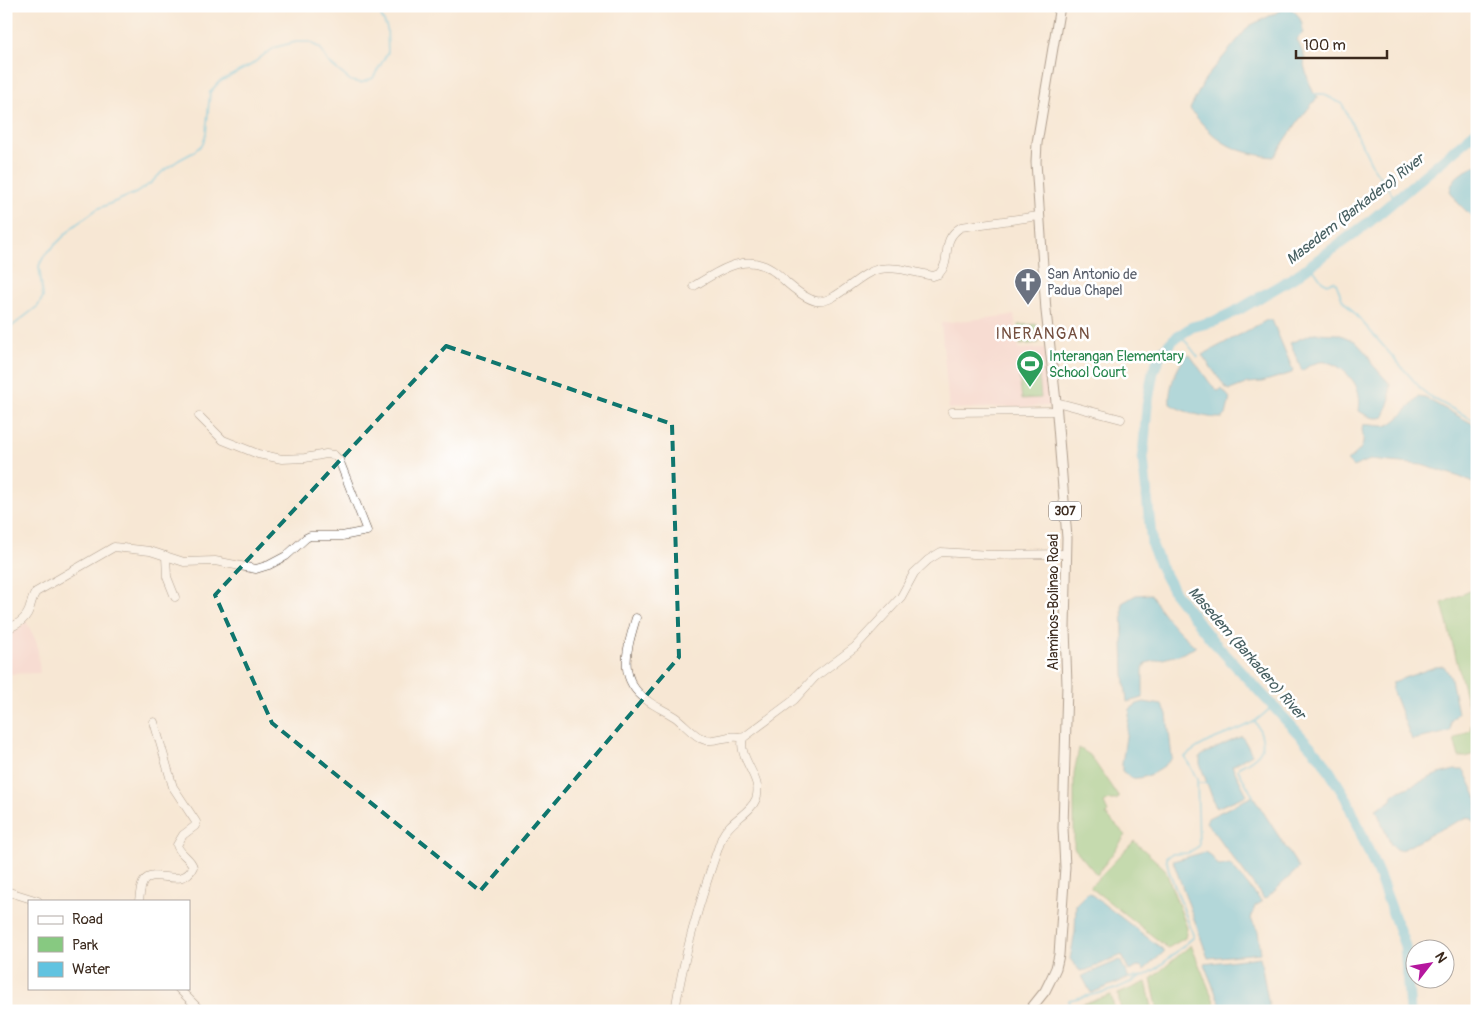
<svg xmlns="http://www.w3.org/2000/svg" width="1483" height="1017" font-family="Pangolin,sans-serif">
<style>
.built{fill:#f7cfd0}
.green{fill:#87c981;stroke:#617a50}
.water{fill:#61c3e0;stroke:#4e767f}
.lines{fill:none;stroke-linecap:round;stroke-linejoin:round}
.stream{stroke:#61c3e0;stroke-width:2}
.river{stroke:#61c3e0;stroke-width:11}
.minor-casing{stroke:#574639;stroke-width:9}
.major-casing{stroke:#574639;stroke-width:11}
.minor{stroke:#fff;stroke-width:8}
.major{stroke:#fff;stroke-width:9}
.marked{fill:none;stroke:#0f766e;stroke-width:4;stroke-dasharray:10 6;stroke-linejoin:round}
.labels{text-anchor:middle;stroke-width:5;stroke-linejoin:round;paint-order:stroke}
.shield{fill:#fff;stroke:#766a62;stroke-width:1}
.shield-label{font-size:12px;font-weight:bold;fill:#3b2a1e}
.worship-label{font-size:14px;fill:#5b616d;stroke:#fff;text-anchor:start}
.leisure-label{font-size:14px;fill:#27864d;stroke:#fff;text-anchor:start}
.street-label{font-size:14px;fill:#3b2a1e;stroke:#fff}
.water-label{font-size:15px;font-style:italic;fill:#486062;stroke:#fff}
.quarter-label{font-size:16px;letter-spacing:1px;fill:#734e3e;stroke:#fff}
</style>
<rect width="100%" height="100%" fill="#fff"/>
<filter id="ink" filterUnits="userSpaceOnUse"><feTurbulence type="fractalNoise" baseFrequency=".02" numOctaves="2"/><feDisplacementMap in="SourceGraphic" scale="10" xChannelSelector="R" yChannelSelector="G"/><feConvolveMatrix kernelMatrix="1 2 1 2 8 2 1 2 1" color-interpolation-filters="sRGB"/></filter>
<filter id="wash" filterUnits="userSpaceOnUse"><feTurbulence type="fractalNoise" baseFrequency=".0096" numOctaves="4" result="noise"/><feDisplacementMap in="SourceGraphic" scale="20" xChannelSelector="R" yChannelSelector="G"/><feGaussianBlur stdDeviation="1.12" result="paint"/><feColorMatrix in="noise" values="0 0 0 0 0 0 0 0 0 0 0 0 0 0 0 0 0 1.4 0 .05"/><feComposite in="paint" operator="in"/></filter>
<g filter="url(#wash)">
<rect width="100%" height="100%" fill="#f7e7d4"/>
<g class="built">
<polygon points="1014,315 1019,349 1045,348 1052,406 949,409 941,323"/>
<polygon points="26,621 37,643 40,673 6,674 6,632 19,628"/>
</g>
<g class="green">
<polygon points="1037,324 1039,343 1020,345 1018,325"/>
<polygon points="1039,376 1041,398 1022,399 1019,378"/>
<polygon points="1477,588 1477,753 1466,757 1459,757 1454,739 1470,730 1472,721 1442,603"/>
<polygon points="1079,748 1090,755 1119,798 1116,800 1109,800 1104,803 1108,812 1106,815 1126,835 1097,875 1074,848 1074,773"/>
<polygon points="1134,841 1165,869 1187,928 1185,938 1168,948 1090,887"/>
<polygon points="1191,945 1218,1011 1158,1011 1151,979"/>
<polygon points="1146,982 1153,1011 1121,1011 1118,994"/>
<polygon points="1111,995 1115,1011 1074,1011 1073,1007"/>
</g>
<g class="water">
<path d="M1288 7C1299 13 1303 21 1303 33L1297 39 1305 58 1304 65 1308 79 1314 94 1318 97 1299 120 1274 157C1261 156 1240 152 1228 145 1214 138 1199 121 1190 109L1205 79 1249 26Z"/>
<path d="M1477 165V222L1458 203 1450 191C1453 175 1463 172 1477 165Z"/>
<polygon points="1267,320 1272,320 1293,370 1292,373 1262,382 1248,383 1230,390 1226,388 1202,355"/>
<path d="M1314 333 1338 334 1355 341 1368 355 1372 364 1390 384V398L1384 417C1375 420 1367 416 1359 411 1360 403 1360 395 1357 388 1351 374 1331 357 1316 363 1311 364 1306 368 1302 371L1290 343Z"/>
<path d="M1187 355H1190L1210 383 1218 391 1222 389 1230 398 1226 415 1223 418C1211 419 1181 412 1170 404 1168 388 1176 368 1187 355Z"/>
<path d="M1418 397 1425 398 1477 426V485L1460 477 1422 465 1370 460 1353 467 1347 461C1355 454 1365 449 1363 437 1363 432 1361 430 1363 425 1370 424 1376 426 1384 426 1395 426 1410 405 1418 397Z"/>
<path d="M1151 594C1162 615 1178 631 1196 647L1179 655 1146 663 1143 669V698L1127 702 1124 674 1122 603 1136 595Z"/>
<path d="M1444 666 1451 678 1458 713 1451 721 1450 731C1444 734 1420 738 1412 740L1392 690 1393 682 1435 667Z"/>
<path d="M1144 702 1162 705 1167 714 1172 758C1164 768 1146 780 1132 778 1128 777 1125 773 1122 771V764L1130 709 1137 704Z"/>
<polygon points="1242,736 1252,754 1232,766 1247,795 1216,808 1200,764 1200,757 1204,754"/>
<polygon points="1455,770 1464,770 1477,798 1477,826 1472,819 1468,817 1437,831 1404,849 1397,850 1391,845 1376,809 1392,800 1393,794 1438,774"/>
<polygon points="1253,796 1299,868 1267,898 1264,899 1206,822 1208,818"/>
<polygon points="1205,852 1211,856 1219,866 1230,864 1262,902 1255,906 1251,919 1258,931 1261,953 1208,958 1173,861"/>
<polygon points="1088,892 1165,951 1144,970 1140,966 1129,971 1122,955 1087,970 1080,971 1070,959 1075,932 1076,904"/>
<polygon points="1260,957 1270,1011 1223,1011 1204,964"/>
<polygon points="1120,960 1129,978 1091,993 1082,976"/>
</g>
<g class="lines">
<g class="stream">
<polyline points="1314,94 1323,94 1342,104 1373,167 1396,200"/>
<polyline points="1311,265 1322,281 1328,284 1333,281 1336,283 1342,299 1422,390 1432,398 1477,422"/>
<polyline points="6,331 38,306 43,297 39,266 44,256 74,226 97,209 136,193 151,183 163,171 179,160 192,153 203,144 206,133 210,92 219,82 251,65 265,54 276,47 296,42 309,42 320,48 329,63 351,81 361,83 373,78 388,52 387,28 376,6"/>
<polyline points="1180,334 1198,357"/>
<polyline points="1197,783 1207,783"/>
<path d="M1253 796 1238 770 1239 767C1264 755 1269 745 1255 721"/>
<path d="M1129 978 1144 976 1156 969 1194 937 1169 871 1166 857 1172 854 1188 853 1199 846 1197 779 1185 757C1205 738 1232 735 1255 721 1261 717 1267 711 1273 706"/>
<polyline points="1071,1011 1069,1000 1113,990 1142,977"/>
</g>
<polyline class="river" points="1410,1011 1405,946 1380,878 1346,798 1322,759 1211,639 1174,592 1162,570 1152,545 1143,457 1147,406 1153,372 1161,353 1174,339 1192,327 1215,321 1240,309 1296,276 1368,223 1477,131"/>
</g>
</g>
<g filter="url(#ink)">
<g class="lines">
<defs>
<g id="minor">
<path d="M694 286C714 274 739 256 762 265 772 268 780 276 787 283 794 289 806 299 816 301 835 305 859 272 880 269 897 266 916 273 933 276L939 274C953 259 939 241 961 227L1039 216"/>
<polyline points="1056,402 1121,419"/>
<polyline points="952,412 1057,411"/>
<polyline points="166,556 167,577 175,597"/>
<path d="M636 618C627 649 616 679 648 701 656 707 666 711 675 717 684 723 694 737 705 740 718 742 731 733 743 738"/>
<path d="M6 629C18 625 27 619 30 607 32 601 32 597 36 592L114 547 150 551 184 562 215 561 256 569 269 565 286 556 306 538 310 536H342L367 531 339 460 334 455 326 454 305 458 282 459 258 454 223 440 199 416"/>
<polyline points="6,891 38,901"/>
<path d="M139 901C140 895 140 886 144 881 154 867 183 890 193 867 191 858 180 855 177 845L183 835 195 826 196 822 173 787 154 722"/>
<polyline points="178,988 201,1011"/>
<path d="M675 1011C684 952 702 893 722 837 730 820 750 814 756 799 764 778 737 759 743 738L794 700 815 677 855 647 901 597 914 573 928 560 941 552 990 555 1067 554"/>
</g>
<polyline id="major" points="1029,1011 1045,991 1050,981 1056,968 1059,955 1065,867 1063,828 1067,685 1065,628 1067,538 1056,402 1046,311 1036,162 1037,143 1060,6"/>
</defs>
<use href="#minor" class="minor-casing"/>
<use href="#major" class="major-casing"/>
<use href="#minor" class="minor"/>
<use href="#major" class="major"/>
</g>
</g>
<path d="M0 0H1483V1017H0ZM446 346 672 424 679 657 480 891 272 723 215 595Z" fill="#f7e7d4" fill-opacity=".55" fill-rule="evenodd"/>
<path class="marked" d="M446 346 672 424 679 657 480 891 272 723 215 595Z"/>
<defs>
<symbol id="church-pin" viewBox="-11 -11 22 30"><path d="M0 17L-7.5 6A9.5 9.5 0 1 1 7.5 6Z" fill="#6b7280" stroke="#fff"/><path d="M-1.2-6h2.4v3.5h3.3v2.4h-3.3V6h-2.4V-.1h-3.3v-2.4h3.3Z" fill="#fff"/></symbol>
<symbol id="stadium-pin" viewBox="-11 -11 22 30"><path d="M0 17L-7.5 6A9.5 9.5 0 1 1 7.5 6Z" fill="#2e9e5b" stroke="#fff"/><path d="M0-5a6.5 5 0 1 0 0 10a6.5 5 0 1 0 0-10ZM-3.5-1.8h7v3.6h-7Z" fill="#fff"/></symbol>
</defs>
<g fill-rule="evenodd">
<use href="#church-pin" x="1012" y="266" width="32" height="43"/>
<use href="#stadium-pin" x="1014" y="348" width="32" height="43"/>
</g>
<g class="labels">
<rect class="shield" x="1049" y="501.5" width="32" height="19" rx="4"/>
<g class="shield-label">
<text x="1065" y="515">307</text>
</g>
<g class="worship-label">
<text x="1047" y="279">San Antonio de<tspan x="1047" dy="16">Padua Chapel</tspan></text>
</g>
<g class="leisure-label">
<text x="1049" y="361">Interangan Elementary<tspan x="1049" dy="16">School Court</tspan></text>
</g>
<g class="street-label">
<text transform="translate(1053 602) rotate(-90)" y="5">Alaminos-Bolinao Road</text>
</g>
<g class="water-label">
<text transform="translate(1355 209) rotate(-38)" y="5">Masedem (Barkadero) River</text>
<text transform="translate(1247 653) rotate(49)" y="5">Masedem (Barkadero) River</text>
</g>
<g class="quarter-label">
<text x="1043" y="339">INERANGAN</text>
</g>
</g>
<rect width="1483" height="1017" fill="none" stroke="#fff" stroke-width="25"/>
<rect x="28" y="900" width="162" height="90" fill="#ffffff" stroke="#b1aaa5"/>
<rect x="38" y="916" width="25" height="8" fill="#ffffff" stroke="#b1aaa5"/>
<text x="72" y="924" font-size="15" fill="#3b2a1e">Road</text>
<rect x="38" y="937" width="25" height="15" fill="#87c981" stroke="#b1aaa5"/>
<text x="72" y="950" font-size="15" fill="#3b2a1e">Park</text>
<rect x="38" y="962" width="25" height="15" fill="#61c3e0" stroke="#b1aaa5"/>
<text x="72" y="974" font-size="15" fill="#3b2a1e">Water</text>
<g transform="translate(1430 964) rotate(59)"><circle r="24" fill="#ffffff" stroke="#b1aaa5"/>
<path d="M0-4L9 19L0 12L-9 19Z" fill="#b5179e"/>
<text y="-8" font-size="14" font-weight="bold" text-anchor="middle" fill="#3b2a1e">N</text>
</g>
<path d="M1296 50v8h91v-8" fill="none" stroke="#3b2a1e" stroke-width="2.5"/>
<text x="1303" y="50" font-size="15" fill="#3b2a1e" stroke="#ffffff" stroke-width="4" paint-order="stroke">100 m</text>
</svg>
